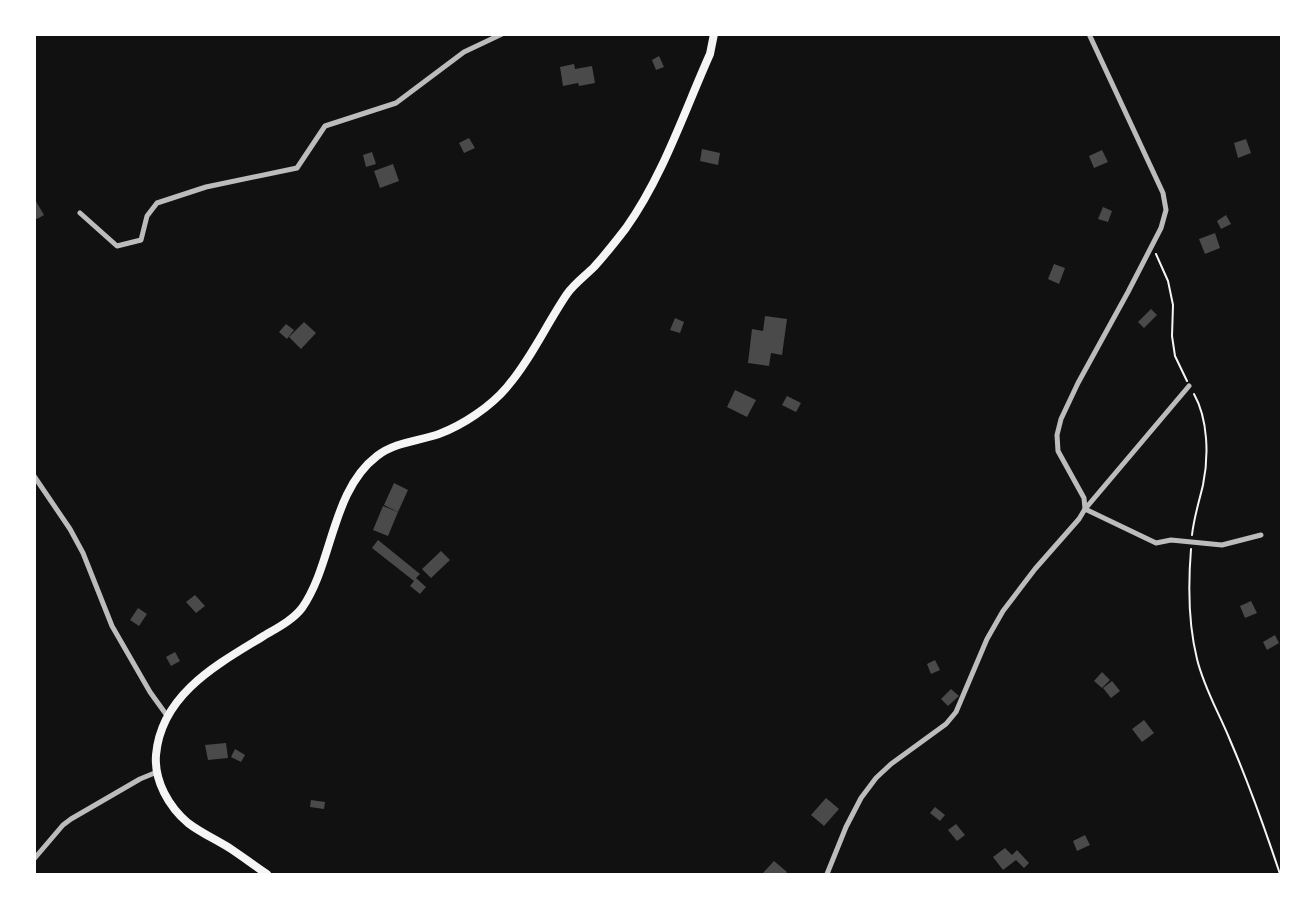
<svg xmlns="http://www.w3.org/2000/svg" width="1316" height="909" font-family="Georgia,serif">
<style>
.building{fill:#4a4a4a}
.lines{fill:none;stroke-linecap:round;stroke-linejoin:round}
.path{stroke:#f5f5f5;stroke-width:2}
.minor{stroke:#bcbcbc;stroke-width:5}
.secondary{stroke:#f5f5f5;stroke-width:8}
</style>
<rect width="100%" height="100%" fill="#111"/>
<g class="building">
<polygon points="659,56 664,67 656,70 652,60"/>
<polygon points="574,64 575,69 592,66 595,83 579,86 578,83 563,86 560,67"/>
<polygon points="469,138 475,148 464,153 459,143"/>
<polygon points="1246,139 1251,153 1238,158 1234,143"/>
<polygon points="702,149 720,153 718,165 700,161"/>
<polygon points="1102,150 1108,162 1094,168 1089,156"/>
<polygon points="372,152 376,164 366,167 363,155"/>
<polygon points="393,164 399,181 380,188 374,171"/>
<polygon points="34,198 44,215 37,219 34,216"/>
<polygon points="1103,207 1112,211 1108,222 1098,219"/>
<polygon points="1226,215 1231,224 1221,229 1217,221"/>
<polygon points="1215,233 1220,248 1205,254 1199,239"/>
<polygon points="1054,264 1065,268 1059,284 1048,279"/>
<polygon points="1151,309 1157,315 1144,328 1138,322"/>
<polygon points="765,316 787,319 782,355 771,353 769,366 748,363 752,329 763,331"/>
<polygon points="675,318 684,322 680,333 670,330"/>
<polygon points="304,322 316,333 301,349 289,337"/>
<polygon points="286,324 294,330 287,339 279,332"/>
<polygon points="735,390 756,400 747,417 727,407"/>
<polygon points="787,396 801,403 796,412 782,405"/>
<polygon points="394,483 408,490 398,512 384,505"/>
<polygon points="383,506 398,512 388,536 373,530"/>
<polygon points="378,540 420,574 416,578 426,587 420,594 410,586 414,581 372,548"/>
<polygon points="441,551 450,560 431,578 422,569"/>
<polygon points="195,595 205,606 196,613 186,602"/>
<polygon points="1251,601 1257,613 1245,618 1240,606"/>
<polygon points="138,608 147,614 139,626 130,620"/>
<polygon points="1275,635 1279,643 1267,650 1263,642"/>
<polygon points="175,652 180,661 171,666 166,657"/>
<polygon points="935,660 940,670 931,674 927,664"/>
<polygon points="1102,672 1110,680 1102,688 1094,681"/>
<polygon points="1112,681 1120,691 1111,698 1103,688"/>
<polygon points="951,689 959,696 948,706 941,699"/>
<polygon points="1144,720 1154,733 1142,742 1132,729"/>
<polygon points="226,743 228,758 208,760 205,745"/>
<polygon points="235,749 245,755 241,762 231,757"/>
<polygon points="826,798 839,809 824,826 811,815"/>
<polygon points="311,800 325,802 324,809 310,807"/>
<polygon points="935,807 945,815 940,821 930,813"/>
<polygon points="956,824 965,835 957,841 948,830"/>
<polygon points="1085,835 1090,845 1077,851 1073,841"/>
<polygon points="1005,848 1012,855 1017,850 1029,863 1024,868 1016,860 1003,870 993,857"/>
<polygon points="774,861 787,872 786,874 762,874"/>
</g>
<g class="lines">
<g class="path">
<polyline points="1156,254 1168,281 1173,305 1172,336 1175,356 1187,381"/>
<path d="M1192 535C1194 517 1199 502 1203 485 1209 456 1208 419 1194 394"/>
<path d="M1191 549C1188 586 1188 623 1197 659 1204 688 1219 713 1230 740 1249 784 1265 829 1280 874"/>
</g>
<g class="minor">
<polyline points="80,213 117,246 141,240 147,216 157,203 206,187 297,168 325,126 396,103 464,52 502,34"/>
<polyline points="1189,386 1085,509 1156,543 1171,540 1222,545 1261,535"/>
<polyline points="34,476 70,529 83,553 112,626 150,692 168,717"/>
<polyline points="34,859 63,825 71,819 140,779 157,772"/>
<polyline points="827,874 846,827 861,798 876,778 891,764 946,724 956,712 987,639 1003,611 1035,569 1079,519 1085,509 1084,498 1058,451 1057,435 1061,419 1078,383 1128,292 1161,228 1166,210 1163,193 1089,34"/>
</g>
<path class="secondary" d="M267 874C255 866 243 857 231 849 217 840 201 833 188 823 169 807 154 781 156 755 161 695 216 665 262 637 275 629 292 621 302 608 333 564 331 491 377 456 395 442 419 441 439 434 463 425 490 407 507 387 531 359 546 325 567 294 574 284 585 276 594 267 605 255 616 241 626 228 663 176 684 112 710 54L714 34"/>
</g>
<rect width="1316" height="909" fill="none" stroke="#ffffff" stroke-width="72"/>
</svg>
